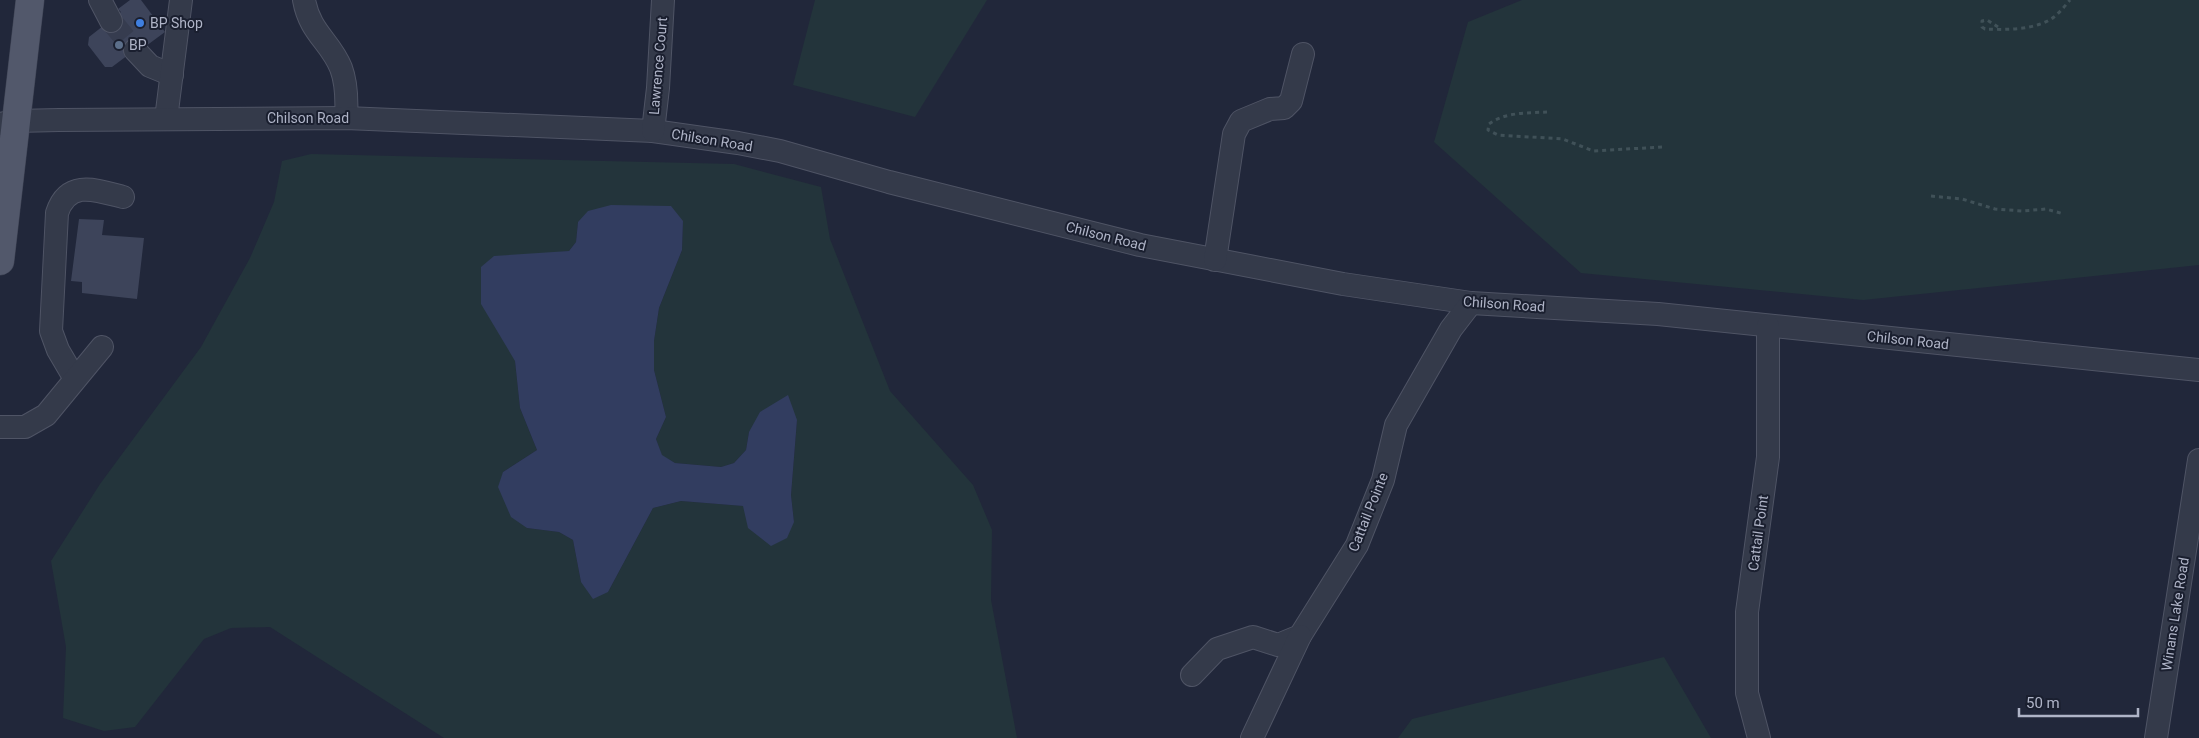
<svg xmlns="http://www.w3.org/2000/svg" width="2199" height="738" font-family="Roboto,sans-serif">
<style>
.green{fill:#23343b;fill-rule:evenodd}
.water{fill:#323d60}
.building{fill:#3d445a}
.lines{fill:none;stroke-linecap:round;stroke-linejoin:round}
.minor-tunnel{stroke:#363c4f;stroke-width:22;stroke-dasharray:22 11;stroke-linecap:butt}
.minor-casing{stroke:#4f5465;stroke-width:24}
.major-casing{stroke:#3e4354;stroke-width:29}
.path{stroke:#405158;stroke-width:3;stroke-dasharray:4 4;stroke-linecap:butt}
.minor{stroke:#343a4a;stroke-width:22}
.major{stroke:#52586b;stroke-width:28}
.shop-dot{fill:#3f7fe0;stroke:#1a1f2f;stroke-width:2}
.service-dot{fill:#5c6f8a;stroke:#1a1f2f;stroke-width:2}
.labels{text-anchor:middle;stroke-width:4;stroke-linejoin:round;paint-order:stroke}
.poi-label{font-size:14px;fill:#afb4c7;stroke:#1a1f2f;text-anchor:start}
.street-label{font-size:14px;fill:#afb4c7;stroke:#1a1f2f}
</style>
<rect width="100%" height="100%" fill="#21273a"/>
<g class="green">
<polygon points="815,0 987,0 915,117 793,85"/>
<polygon points="1522,0 2199,0 2199,265 1863,300 1581,273 1434,142 1468,22"/>
<path d="M311 154 734 164 821 187 830 239 890 391 973 485 992 530 991 600 1017 738H444L270 627 231 628 204 639 135 727 104 731 63 718 66 647 51 561 100 484 201 347 250 258 274 202 282 161ZM683 221 682 250 659 308 654 341V370L666 417 656 439 662 456 675 463 721 467 734 463 746 450 749 432 797 420 791 495 794 522 744 506 681 501 653 508 608 592 581 582 573 540 559 532 527 528 503 472 537 450 520 408 515 361 543 254 569 251 576 242 578 222Z"/>
<polygon points="1664,657 1711,738 1398,738 1412,719"/>
</g>
<polygon class="water" points="611,205 671,206 683,221 682,250 659,308 654,341 654,370 666,417 656,439 662,455 675,463 721,467 734,463 746,450 749,432 760,412 788,395 797,420 791,495 794,522 787,538 771,546 748,528 743,506 681,501 653,508 608,592 593,599 581,582 573,540 559,532 527,528 511,517 498,487 503,472 537,450 520,408 515,361 481,304 481,267 494,256 569,251 576,242 578,222 588,211"/>
<g class="building">
<polygon points="130,0 141,0 165,32 146,46 144,43 112,67 105,67 88,45 89,37 121,12 118,9"/>
<polygon points="79,219 104,220 102,235 144,238 137,299 82,293 82,282 71,281"/>
</g>
<g class="lines">
<polyline class="minor-tunnel" points="111,21 135,50"/>
<defs>
<g id="minor">
<polyline points="100,0 111,21"/>
<path d="M304 0C310 33 330 41 341 68 347 84 347 101 346 118"/>
<polyline points="135,50 150,66 172,75"/>
<polyline points="166,119 181,0"/>
<polyline points="0,124 16,121 59,120 346,118 653,131 738,143 780,151 889,182 1140,245 1343,284 1471,303 1658,314 2199,370"/>
<polyline points="653,131 658,88 663,0"/>
<polyline points="1215,260 1234,134 1241,121 1270,109 1284,108 1291,101 1303,54"/>
<path d="M75 379 58 350 51 331 57 213C68 179 96 190 123 197"/>
<polyline points="0,427 25,427 46,415 102,347"/>
<polyline points="1192,675 1217,649 1253,637 1278,645 1300,636 1357,545 1383,480 1396,425 1451,329 1471,303"/>
<polyline points="1252,738 1300,636"/>
<polyline points="1759,738 1747,693 1747,612 1768,457 1768,326"/>
<polyline points="2156,738 2199,460"/>
</g>
<polyline id="major" points="0,261 30,0"/>
</defs>
<use href="#minor" class="minor-casing"/>
<use href="#major" class="major-casing"/>
<g class="path">
<path d="M1998 27 1987 20 1982 21V27L1985 29C2006 30 2037 30 2054 17 2060 12 2065 6 2070 0"/>
<path d="M1547 112C1528 113 1505 112 1489 124L1488 130 1498 135 1563 139 1593 151 1662 147"/>
<polyline points="1931,196 1962,199 1995,209 2022,211 2046,209 2064,214"/>
</g>
<use href="#minor" class="minor"/>
<use href="#major" class="major"/>
</g>
<circle class="shop-dot" cx="140" cy="23" r="5"/>
<circle class="service-dot" cx="119" cy="45" r="5"/>
<g class="labels">
<g class="poi-label">
<text x="150" y="28">BP Shop</text>
<text x="129" y="50">BP</text>
</g>
<g class="street-label">
<text transform="translate(658 66) rotate(-85)" y="5">Lawrence Court</text>
<text x="308" y="123">Chilson Road</text>
<text transform="translate(712 140) rotate(9)" y="5">Chilson Road</text>
<text transform="translate(1106 236) rotate(14)" y="5">Chilson Road</text>
<text transform="translate(1504 304) rotate(4)" y="5">Chilson Road</text>
<text transform="translate(1908 340) rotate(6)" y="5">Chilson Road</text>
<text transform="translate(1368 512) rotate(-68)" y="5">Cattail Pointe</text>
<text transform="translate(1758 533) rotate(-82)" y="5">Cattail Point</text>
<text transform="translate(2175 614) rotate(-81)" y="5">Winans Lake Road</text>
</g>
</g>
<path d="M2019 708v8h119v-8" fill="none" stroke="#afb4c7" stroke-width="2.5"/>
<text x="2026" y="708" font-size="15" fill="#afb4c7" stroke="#1a1f2f" stroke-width="4" paint-order="stroke">50 m</text>
</svg>
